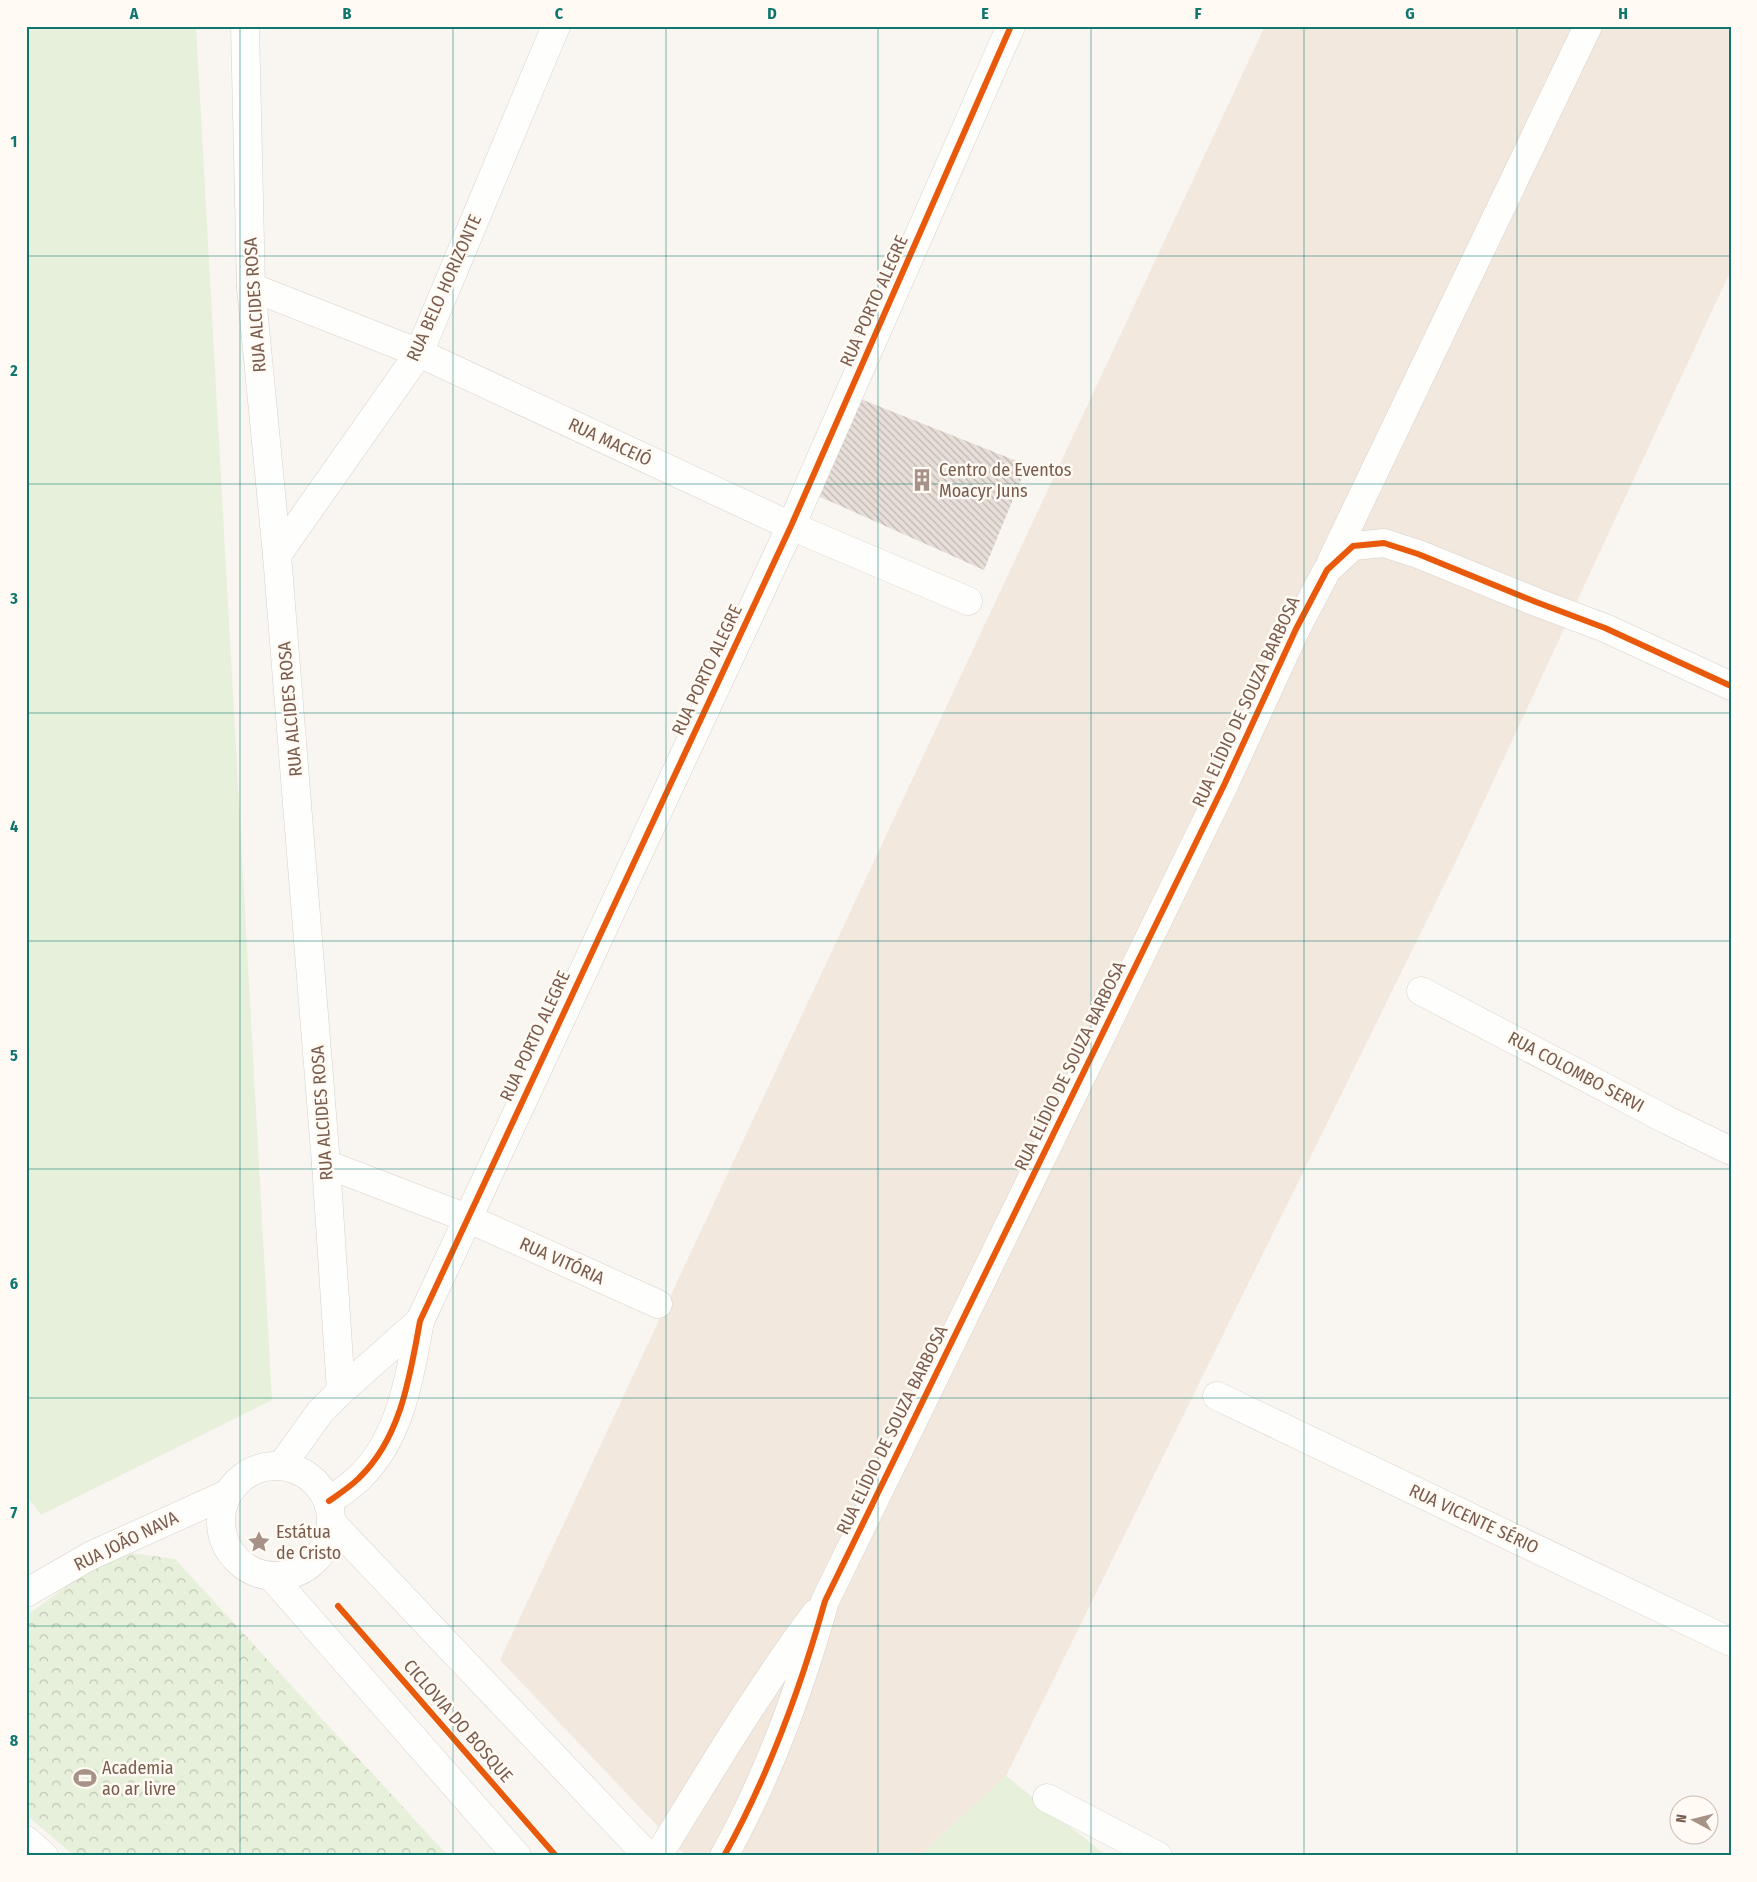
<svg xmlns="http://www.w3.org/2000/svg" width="1757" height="1882" font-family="'Fira Sans Condensed',sans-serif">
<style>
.residential{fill:#f2e8de}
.green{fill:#e7f0db}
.forest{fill:url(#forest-crowns)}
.building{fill:url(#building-back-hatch)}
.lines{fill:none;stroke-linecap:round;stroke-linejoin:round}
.street-casing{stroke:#d7d1cb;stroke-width:29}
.secondary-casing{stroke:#d9d2cb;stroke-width:29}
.street{stroke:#fefefd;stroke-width:28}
.secondary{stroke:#fefefd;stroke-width:28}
.cycleway-casing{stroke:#fffaf3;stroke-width:9}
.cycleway{stroke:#e8590c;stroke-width:6}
.grid{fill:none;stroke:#0f766e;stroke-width:1;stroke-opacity:0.55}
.labels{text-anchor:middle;stroke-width:5;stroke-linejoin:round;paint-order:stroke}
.street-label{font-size:18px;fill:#7a5c4d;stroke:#fffaf3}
.poi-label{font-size:18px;fill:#7a5c4d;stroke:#fffaf3;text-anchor:start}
.neatline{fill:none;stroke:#0f766e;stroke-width:2}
.grid-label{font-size:16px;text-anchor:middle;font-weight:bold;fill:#0f766e}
</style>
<defs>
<pattern id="forest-crowns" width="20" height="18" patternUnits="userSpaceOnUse" patternTransform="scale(1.25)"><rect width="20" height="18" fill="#e7f0db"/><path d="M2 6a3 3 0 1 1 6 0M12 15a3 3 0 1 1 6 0" fill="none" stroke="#c0c6b4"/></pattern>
<pattern id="building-back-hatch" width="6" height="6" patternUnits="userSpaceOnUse" patternTransform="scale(1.25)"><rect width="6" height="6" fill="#e6ded7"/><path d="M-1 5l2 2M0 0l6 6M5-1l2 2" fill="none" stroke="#bfb7b1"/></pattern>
</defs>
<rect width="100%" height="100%" fill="#f9f5f0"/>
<polygon class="residential" points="1265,26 1731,26 1731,270 1457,859 1006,1776 919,1856 686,1856 500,1660"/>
<g class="green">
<polygon points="26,26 196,26 272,1400 41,1515 26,1495"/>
<polygon points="1006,1776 1107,1856 919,1856"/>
</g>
<polygon class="forest" points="114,1551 175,1559 448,1856 75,1856 26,1815 26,1616"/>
<polygon class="building" points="858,398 1027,465 984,570 816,495"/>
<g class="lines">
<defs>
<g id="street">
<polyline points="245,26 251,287 277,555 326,1164 341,1391"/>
<polyline points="251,287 419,353 791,526 968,601"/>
<polyline points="277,555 419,353 556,26"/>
<polyline points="1331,562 1588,26"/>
<polyline points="1421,991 1665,1119 1731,1151"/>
<polyline points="326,1164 467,1218 658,1304"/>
<polyline points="1217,1396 1731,1642"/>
<polyline points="282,1465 320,1412 341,1391 420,1321"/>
<circle cx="276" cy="1521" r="55"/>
<path d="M329 1501C339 1494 350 1487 359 1478 401 1438 410 1376 420 1321L791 526 1011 26"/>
<polyline points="26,1593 90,1556 227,1494"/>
<polyline points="1047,1798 1158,1856"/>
<polyline points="26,1840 44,1856"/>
<path d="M658 1856C709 1773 758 1690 816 1613"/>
<path d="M724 1856C769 1775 800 1690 825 1601L1225 783 1296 629 1327 570 1353 546 1384 543 1418 554 1536 602 1605 628 1731 686"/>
</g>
<g id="secondary">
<polyline points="332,1523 648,1856"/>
<polyline points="272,1577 517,1856"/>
</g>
</defs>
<use href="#street" class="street-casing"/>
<use href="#secondary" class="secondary-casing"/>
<use href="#street" class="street"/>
<use href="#secondary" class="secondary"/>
<defs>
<g id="cycleway">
<path d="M329 1501C339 1494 350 1487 359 1478 401 1438 410 1376 420 1321L791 526 1011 26"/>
<polyline points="338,1606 556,1856"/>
<path d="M724 1856C769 1775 800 1690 825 1601L1225 783 1296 629 1327 570 1353 546 1384 543 1418 554 1536 602 1605 628 1731 686"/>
</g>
</defs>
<use href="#cycleway" class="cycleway-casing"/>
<use href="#cycleway" class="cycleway"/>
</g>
<path class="grid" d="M240 26V1856M453 26V1856M666 26V1856M878 26V1856M1091 26V1856M1304 26V1856M1517 26V1856M26 256H1731M26 484H1731M26 713H1731M26 941H1731M26 1169H1731M26 1398H1731M26 1626H1731"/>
<defs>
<symbol id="building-bare" viewBox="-9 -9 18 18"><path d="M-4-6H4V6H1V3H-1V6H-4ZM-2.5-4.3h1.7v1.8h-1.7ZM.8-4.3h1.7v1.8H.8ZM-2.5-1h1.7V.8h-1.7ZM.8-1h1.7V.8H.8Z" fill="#a69286" stroke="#fffaf3" stroke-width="2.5" paint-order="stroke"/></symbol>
<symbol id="sight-bare" viewBox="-9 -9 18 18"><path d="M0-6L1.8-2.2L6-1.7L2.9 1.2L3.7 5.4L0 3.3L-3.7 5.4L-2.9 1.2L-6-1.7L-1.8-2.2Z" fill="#a69286" stroke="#fffaf3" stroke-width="2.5" paint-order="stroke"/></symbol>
<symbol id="stadium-bare" viewBox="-9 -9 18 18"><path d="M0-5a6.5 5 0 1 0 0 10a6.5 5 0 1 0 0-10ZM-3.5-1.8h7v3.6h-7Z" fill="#a69286" stroke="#fffaf3" stroke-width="2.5" paint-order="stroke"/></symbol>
</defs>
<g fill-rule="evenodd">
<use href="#building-bare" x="906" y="464" width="32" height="32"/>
<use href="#sight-bare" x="243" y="1526" width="32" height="32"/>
<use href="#stadium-bare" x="69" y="1762" width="32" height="32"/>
</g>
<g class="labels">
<g class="street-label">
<text transform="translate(444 288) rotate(-66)" y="6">RUA BELO HORIZONTE</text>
<text transform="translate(874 301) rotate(-66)" y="6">RUA PORTO ALEGRE</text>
<text transform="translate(255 305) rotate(-94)" y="6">RUA ALCIDES ROSA</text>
<text transform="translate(610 442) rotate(25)" y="6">RUA MACEIÓ</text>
<text transform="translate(707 670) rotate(-65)" y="6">RUA PORTO ALEGRE</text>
<text transform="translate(1246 702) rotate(-65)" y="6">RUA ELÍDIO DE SOUZA BARBOSA</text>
<text transform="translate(290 709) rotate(-95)" y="6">RUA ALCIDES ROSA</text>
<text transform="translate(535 1036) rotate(-65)" y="6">RUA PORTO ALEGRE</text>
<text transform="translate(1070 1066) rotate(-64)" y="6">RUA ELÍDIO DE SOUZA BARBOSA</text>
<text transform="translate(1576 1072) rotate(28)" y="6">RUA COLOMBO SERVI</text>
<text transform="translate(322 1113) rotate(-94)" y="6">RUA ALCIDES ROSA</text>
<text transform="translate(562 1261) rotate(24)" y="6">RUA VITÓRIA</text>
<text transform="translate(892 1430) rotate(-64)" y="6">RUA ELÍDIO DE SOUZA BARBOSA</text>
<text transform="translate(1474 1519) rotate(25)" y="6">RUA VICENTE SÉRIO</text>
<text transform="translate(126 1541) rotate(-26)" y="6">RUA JOÃO NAVA</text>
<text transform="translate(458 1721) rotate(49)" y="6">CICLOVIA DO BOSQUE</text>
</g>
<g class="poi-label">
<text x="939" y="476">Centro de Eventos<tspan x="939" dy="21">Moacyr Juns</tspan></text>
<text x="276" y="1538">Estátua<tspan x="276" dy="21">de Cristo</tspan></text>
<text x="102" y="1774">Academia<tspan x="102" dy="21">ao ar livre</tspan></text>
</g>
</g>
<rect width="1757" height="1882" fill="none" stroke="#fffaf3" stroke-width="55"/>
<g transform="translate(1694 1820) rotate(277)"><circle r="24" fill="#fffaf3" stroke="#cabbb1"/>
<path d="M0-4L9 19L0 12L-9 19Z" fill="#a69286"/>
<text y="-8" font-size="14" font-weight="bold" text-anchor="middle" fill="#7a5c4d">N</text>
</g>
<rect x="28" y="28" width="1702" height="1826" class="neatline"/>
<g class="grid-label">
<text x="134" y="19">A</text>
<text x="347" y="19">B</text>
<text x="559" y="19">C</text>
<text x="772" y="19">D</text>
<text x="985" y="19">E</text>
<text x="1198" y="19">F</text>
<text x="1410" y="19">G</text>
<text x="1623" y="19">H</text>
<text x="14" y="147">1</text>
<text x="14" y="376">2</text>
<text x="14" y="604">3</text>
<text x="14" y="832">4</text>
<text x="14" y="1061">5</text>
<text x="14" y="1289">6</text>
<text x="14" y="1518">7</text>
<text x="14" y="1746">8</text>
</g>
</svg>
